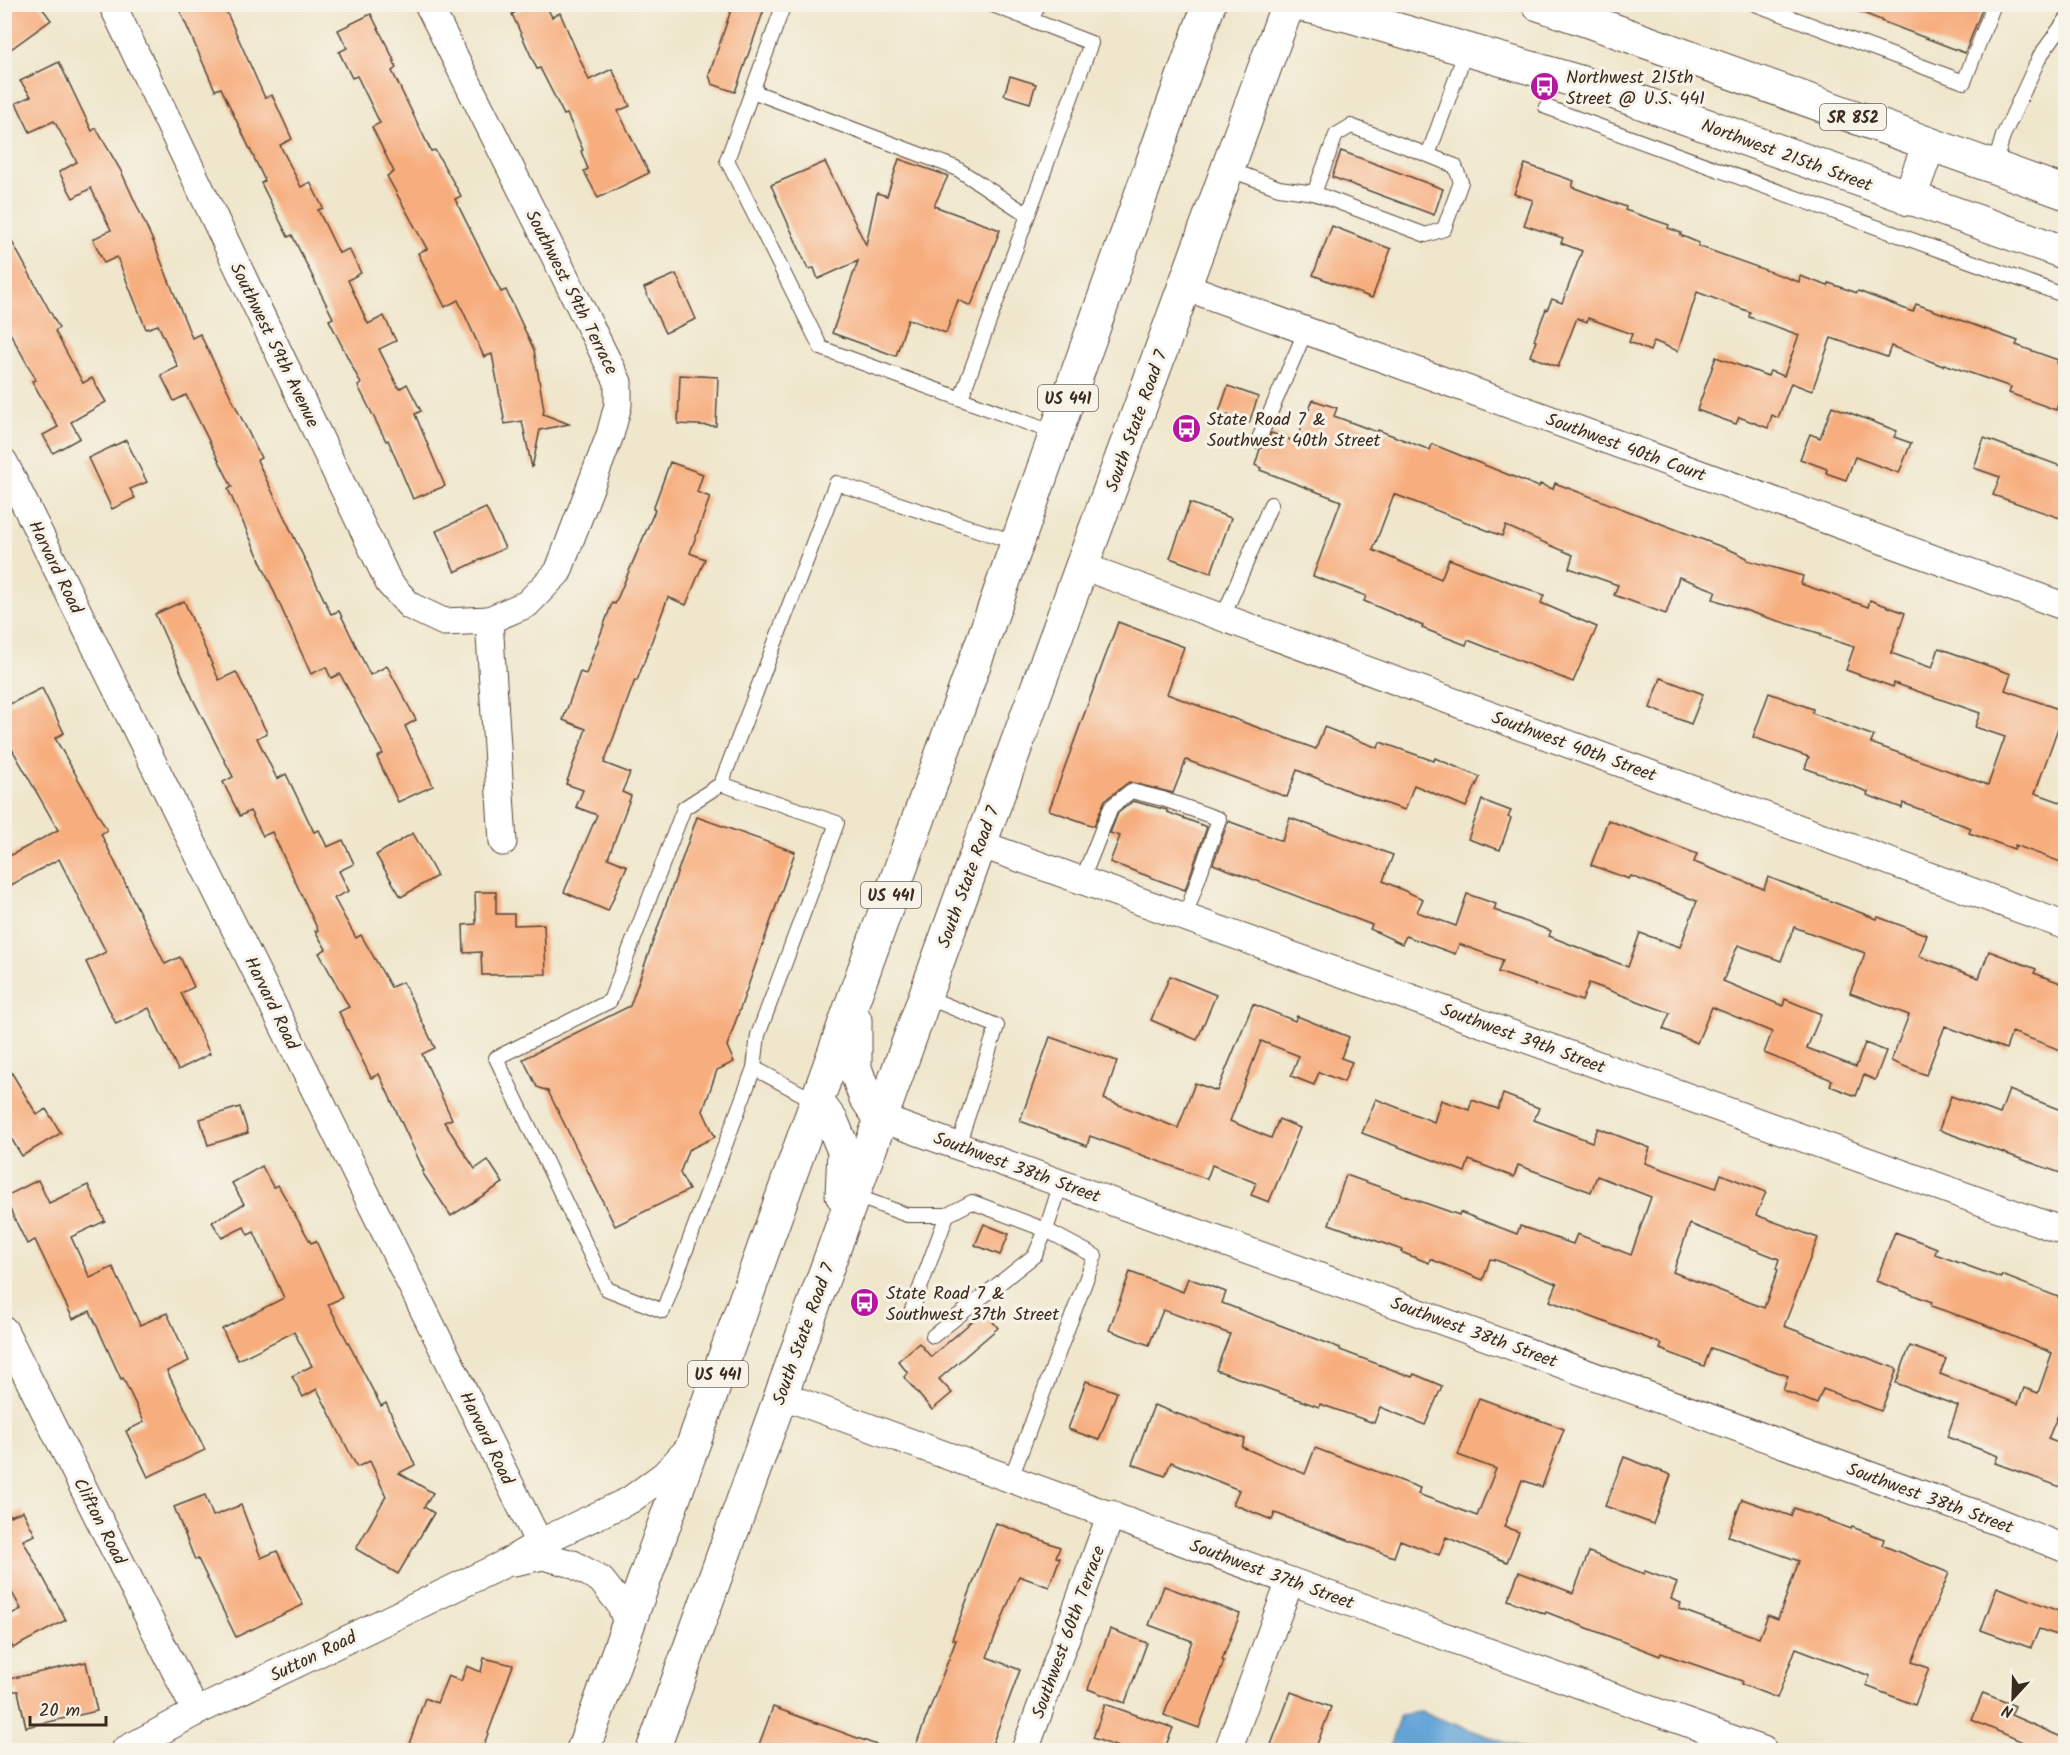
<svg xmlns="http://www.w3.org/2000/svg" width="2070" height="1755" font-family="Kalam,sans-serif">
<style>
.water{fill:#64a4d7;stroke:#50677a;stroke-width:1.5}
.building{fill:#f7ae7f;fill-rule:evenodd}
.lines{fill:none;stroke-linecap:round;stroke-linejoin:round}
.lane-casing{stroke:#564638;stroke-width:16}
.street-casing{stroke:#564638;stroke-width:29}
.primary-casing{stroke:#564638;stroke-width:35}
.lane{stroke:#fff;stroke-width:14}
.street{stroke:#fff;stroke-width:27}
.primary{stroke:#fff;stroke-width:33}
.labels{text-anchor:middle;stroke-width:6;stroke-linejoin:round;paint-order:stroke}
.shield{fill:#f7f3e8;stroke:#73665b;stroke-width:1.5}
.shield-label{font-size:16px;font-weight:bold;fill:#3b2a1e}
.poi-label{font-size:18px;fill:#3b2a1e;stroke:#f7f3e8;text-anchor:start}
.street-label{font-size:18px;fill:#3b2a1e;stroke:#f7f3e8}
</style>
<rect width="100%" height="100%" fill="#f7f3e8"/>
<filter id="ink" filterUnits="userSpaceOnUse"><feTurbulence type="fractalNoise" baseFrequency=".0167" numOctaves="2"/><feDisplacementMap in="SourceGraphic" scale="12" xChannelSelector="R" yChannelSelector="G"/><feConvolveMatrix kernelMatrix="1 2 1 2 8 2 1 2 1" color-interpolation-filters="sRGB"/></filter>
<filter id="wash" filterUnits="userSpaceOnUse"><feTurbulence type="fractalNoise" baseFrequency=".008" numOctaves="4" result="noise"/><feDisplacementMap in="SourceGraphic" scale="24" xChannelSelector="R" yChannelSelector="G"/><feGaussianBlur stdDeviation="1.35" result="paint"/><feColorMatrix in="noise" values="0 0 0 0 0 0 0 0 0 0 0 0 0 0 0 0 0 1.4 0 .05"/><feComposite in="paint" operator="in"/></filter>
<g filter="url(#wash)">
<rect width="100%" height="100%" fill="#efe6cb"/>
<polygon class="water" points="1421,1712 1526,1750 1388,1750 1400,1715"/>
<g id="blocks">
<g class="building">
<polygon points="4,4 39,4 51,20 4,54"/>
<polygon points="177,4 223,4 265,98 272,95 292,139 280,145 301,187 310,182 323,208 318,210 339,253 349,249 361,273 348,280 368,324 384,316 396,341 379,349 399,389 407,384 421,411 415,414 445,486 413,499 388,440 386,441 358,386 361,384 329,320 333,318 292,235 288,237 261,183 265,181 221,88 215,90"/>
<polygon points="532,4 545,4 552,17 560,13 589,80 612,69 630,106 618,111 649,173 598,198 584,171 588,169 581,151 583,150 567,114 564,115 540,68 537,69 512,14"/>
<polygon points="733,4 766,4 735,92 712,84 709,75"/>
<polygon points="1846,4 1984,4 1965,53 1881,21 1881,20 1845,6"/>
<polygon points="371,14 393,58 396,68 392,71 431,151 435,150 461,196 455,199 501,292 506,290 534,350 544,410 543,414 569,424 540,430 532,468 522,421 505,424 492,354 484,357 458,300 445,307 418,253 427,249 387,176 394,172 372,127 380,123 357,76 352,78 339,52 347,48 338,30"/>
<polygon points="59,62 92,131 96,128 121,171 153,241 192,338 200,334 261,458 257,460 331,614 339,611 370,675 387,666 416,720 405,726 433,786 398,802 377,757 383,754 340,674 331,678 326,667 311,674 228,489 232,487 186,395 174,401 161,375 178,367 158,325 146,329 117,257 104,263 93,239 111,230 91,188 73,198 59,172 77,162 54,121 30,132 16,103 31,96 20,81"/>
<polygon points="1010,76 1036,84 1030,103 1004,95"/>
<polygon points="1341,151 1443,189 1434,215 1332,177"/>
<polygon points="899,159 948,176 934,206 1000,230 971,306 958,300 946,333 908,319 896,356 832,333 858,261 818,279 814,268 808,269 771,185 825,162 866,245 877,193 887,196"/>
<polygon points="1525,164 1574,181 1572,187 1626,207 1625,210 1669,225 1668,228 1681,233 1680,235 1699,243 1698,246 1799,282 1800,276 1828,286 1829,283 1857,293 1858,291 1913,312 1916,304 2018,341 2016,345 2058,360 2057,363 2066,366 2066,383 2056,410 2009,393 2011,387 1944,364 1943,366 1891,346 1887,357 1831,338 1812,391 1791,383 1778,418 1772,415 1768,428 1739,417 1736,424 1697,410 1716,357 1768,376 1770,371 1784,376 1799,335 1749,317 1750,312 1697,292 1678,351 1654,341 1650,351 1629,342 1632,334 1588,318 1587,322 1577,318 1558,367 1530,356 1536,341 1534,340 1546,309 1547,310 1552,299 1562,303 1582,251 1561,243 1563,238 1524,225 1533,200 1514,194"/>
<polygon points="1332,226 1391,249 1372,298 1313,275"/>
<polygon points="4,227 59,328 55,331 83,383 92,378 106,402 71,422 80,438 53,453 43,435 58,427 32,381 36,380 4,322"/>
<polygon points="676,274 696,319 665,333 644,288"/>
<polygon points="680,375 718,377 716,426 678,424"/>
<polygon points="1228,386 1258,397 1249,423 1219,412"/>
<polygon points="1313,400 1337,408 1334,416 1377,432 1378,430 1430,450 1432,444 1539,487 1540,484 1553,489 1555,483 1735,552 1747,558 1747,560 1803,576 1801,584 1868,607 1870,600 1905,613 1891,653 1932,668 1939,648 2011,674 2005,690 2064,711 2035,793 2066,804 2066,864 2015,845 2014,849 1969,833 1971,828 1903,803 1902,808 1867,795 1868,792 1805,768 1809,757 1753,737 1769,693 1813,709 1812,713 1874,736 1871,743 1988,785 2005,737 1975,727 1980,713 1894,683 1893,687 1846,670 1854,647 1821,636 1822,634 1762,616 1713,599 1716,591 1679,577 1666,614 1614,595 1618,585 1569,568 1573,555 1506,526 1502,536 1394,494 1373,550 1441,579 1449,559 1544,595 1541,603 1597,627 1573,682 1468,640 1466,645 1422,628 1423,626 1364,601 1366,596 1313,576 1341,501 1260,470 1261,468 1255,465 1260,449 1266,445 1271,433 1296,442"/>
<polygon points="1832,406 1897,431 1894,437 1911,443 1899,473 1855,457 1846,480 1826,473 1827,469 1800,459 1810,434 1820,438"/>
<polygon points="1984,438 2066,468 2066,520 1993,495 2000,477 1974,468"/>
<polygon points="126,440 147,482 130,489 135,498 112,509 88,458"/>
<polygon points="670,462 703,474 697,492 710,497 690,553 705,559 686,605 668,597 637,681 635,680 604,763 630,773 622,792 631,796 608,858 627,866 608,911 564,892 597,815 576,807 583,790 566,784 586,729 563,720 580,672 586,674 612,603 615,604 655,510 653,509"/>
<polygon points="1190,503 1231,518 1211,573 1170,558"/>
<polygon points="486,508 505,548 455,572 436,531"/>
<polygon points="184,601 219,680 236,672 267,733 257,738 277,779 286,774 314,832 319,830 327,847 343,840 354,864 339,871 349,891 334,898 356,938 361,935 391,987 403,982 435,1048 422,1054 452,1119 444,1122 475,1169 488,1160 503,1183 451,1216 422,1172 424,1171 379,1074 371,1078 339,1012 349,1007 319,953 326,949 315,931 318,930 272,832 263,836 250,811 240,816 223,782 233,777 193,699 155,614"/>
<polygon points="1118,622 1184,647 1167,694 1316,749 1324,727 1378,748 1380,742 1434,761 1435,758 1480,777 1466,807 1414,785 1405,810 1351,792 1297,770 1287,797 1186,760 1173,793 1129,782 1105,800 1094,826 1049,810"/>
<polygon points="1661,678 1703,694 1691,724 1650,708"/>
<polygon points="42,688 64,733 55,738 107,830 101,834 165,964 180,957 194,987 181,993 210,1054 178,1070 149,1008 116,1024 86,962 106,952 59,859 4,889 4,859 58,830 4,735 4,707"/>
<polygon points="1482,800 1511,811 1508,817 1511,818 1500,850 1468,839"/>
<polygon points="1133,801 1167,810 1167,812 1207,827 1185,890 1110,862 1120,836 1110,833 1118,813"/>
<polygon points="697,817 795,852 727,1046 734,1062 717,1070 703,1111 715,1137 688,1150 680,1173 689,1190 615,1226 548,1091 537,1087 523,1059 630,1006"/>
<polygon points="1290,818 1393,855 1383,881 1423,899 1417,912 1456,926 1467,894 1496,904 1494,910 1551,931 1549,936 1628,967 1640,933 1680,947 1697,901 1631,876 1629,879 1591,865 1608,820 1697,854 1694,862 1764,889 1768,877 1877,919 1878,917 1927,935 1919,956 1979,978 1989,951 2036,969 2034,973 2066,985 2066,1052 2012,1032 2006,1049 1945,1026 1926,1075 1891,1061 1909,1015 1850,993 1865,953 1794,927 1781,961 1738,945 1723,981 1783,1006 1785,999 1821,1014 1807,1048 1856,1067 1865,1043 1886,1051 1875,1080 1864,1075 1856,1096 1830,1086 1832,1080 1764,1053 1772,1032 1712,1007 1697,1043 1663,1029 1670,1013 1589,983 1582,1001 1498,972 1503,960 1459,944 1455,954 1406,936 1402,944 1370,929 1372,925 1213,864 1228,821 1282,841"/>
<polygon points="413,833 437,876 401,897 376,855"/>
<polygon points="475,892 496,892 496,914 514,914 514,925 544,924 546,974 482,975 481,952 464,953 463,925 476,924"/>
<polygon points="1170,976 1216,995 1197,1040 1151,1020"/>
<polygon points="1253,1004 1295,1021 1297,1016 1349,1037 1341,1058 1352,1062 1344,1082 1319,1072 1314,1085 1291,1076 1299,1056 1261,1041 1230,1121 1271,1138 1279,1119 1300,1128 1269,1202 1251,1195 1256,1183 1212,1165 1207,1179 1090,1136 1087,1146 1020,1121 1050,1037 1117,1061 1104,1099 1178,1128 1195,1083 1217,1091"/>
<polygon points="4,1060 37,1115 46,1109 61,1133 22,1156 4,1127"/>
<polygon points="2009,1090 2066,1112 2066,1175 1939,1130 1951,1096 2000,1114"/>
<path d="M1503 1094 1539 1108 1534 1120 1592 1142 1598 1128 1650 1148 1645 1163 1716 1188 1721 1174 1766 1192 1756 1215 1818 1238 1784 1326 1897 1369 1881 1411 1823 1389 1817 1404 1783 1390 1788 1376 1711 1348 1704 1366 1660 1349 1662 1344 1550 1301 1557 1284 1496 1260 1490 1259 1483 1280 1430 1259 1429 1263 1401 1252 1402 1250 1329 1224 1346 1175 1459 1215 1460 1212 1517 1234 1520 1226 1573 1244 1577 1234 1631 1255 1651 1197 1597 1176 1591 1192 1518 1165 1514 1177 1469 1160 1465 1172 1362 1133 1376 1099 1434 1122 1441 1100 1469 1110 1472 1100 1498 1109ZM1690 1224 1779 1259 1776 1269 1778 1270 1764 1308 1673 1272Z"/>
<polygon points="240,1107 248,1133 208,1145 200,1119"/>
<polygon points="262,1166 273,1187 278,1185 311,1243 316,1241 342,1298 328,1304 381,1406 386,1403 415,1465 399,1473 433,1493 424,1507 434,1513 398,1574 356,1549 386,1496 370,1461 357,1467 317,1389 303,1397 292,1376 312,1366 294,1332 238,1360 222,1329 284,1298 254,1232 248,1235 244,1227 222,1238 212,1222 244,1204 232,1183"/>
<polygon points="38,1180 49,1203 88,1185 105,1221 71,1237 90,1278 113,1267 140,1325 167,1313 189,1361 167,1371 205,1450 148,1477 126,1431 144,1422 123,1378 121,1379 90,1311 73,1319 35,1240 27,1244 4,1197"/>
<polygon points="984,1224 1009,1234 1000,1255 975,1245"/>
<polygon points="1895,1232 1937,1248 1935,1254 2001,1278 2002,1275 2066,1300 2066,1395 2048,1439 2066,1446 2066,1489 1995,1463 1998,1456 1947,1437 1958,1406 1896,1383 1910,1346 1946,1359 1940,1374 2018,1404 2024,1388 2038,1393 2052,1353 1983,1324 1931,1306 1932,1302 1876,1281"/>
<polygon points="1130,1272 1183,1292 1188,1278 1226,1292 1222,1303 1340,1348 1340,1350 1412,1377 1414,1374 1442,1386 1425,1425 1380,1407 1374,1423 1320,1404 1319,1407 1216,1370 1230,1334 1163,1310 1149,1345 1109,1330"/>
<polygon points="984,1311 998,1328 939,1379 952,1393 932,1410 904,1377 908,1373 898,1361 919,1343 931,1357"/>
<polygon points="1086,1381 1117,1392 1099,1440 1068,1429"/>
<polygon points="1479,1398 1564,1429 1542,1487 1522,1480 1504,1527 1519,1532 1507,1562 1446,1537 1439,1555 1400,1540 1394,1557 1275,1513 1272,1520 1233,1504 1239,1490 1171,1462 1165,1476 1132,1464 1154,1405 1245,1439 1242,1447 1305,1474 1315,1448 1420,1488 1418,1494 1477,1516 1496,1469 1458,1455"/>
<polygon points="1624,1457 1671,1475 1653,1524 1605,1506"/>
<polygon points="205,1495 213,1516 241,1505 261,1558 277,1551 303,1605 236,1637 198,1559 195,1560 174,1507"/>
<polygon points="1742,1499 1791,1516 1794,1508 1851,1529 1852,1527 1884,1539 1882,1545 1949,1573 1912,1662 1929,1668 1915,1705 1866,1686 1870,1676 1796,1648 1777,1698 1741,1684 1742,1681 1661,1653 1660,1656 1546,1612 1545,1614 1508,1600 1519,1572 1573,1593 1589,1552 1644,1574 1645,1571 1677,1583 1671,1599 1681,1603 1679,1609 1759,1638 1768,1615 1778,1619 1799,1561 1728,1536"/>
<polygon points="4,1506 10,1516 23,1511 35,1535 23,1540 66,1620 13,1648 4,1633 4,1618 21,1609 4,1578"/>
<polygon points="996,1523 1060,1547 1056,1557 1060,1558 1049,1587 1019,1576 987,1657 1020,1670 990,1750 914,1750 956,1640 952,1639"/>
<polygon points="1164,1586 1240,1614 1222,1660 1224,1661 1199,1728 1164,1715 1192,1641 1149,1625"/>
<polygon points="1997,1587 2066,1614 2066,1638 2039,1629 2031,1648 1981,1630"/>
<polygon points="1110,1629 1147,1643 1125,1703 1088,1689"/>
<polygon points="484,1658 513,1665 482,1750 407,1750 425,1698 437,1703 448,1676 461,1681 467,1666 481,1672"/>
<polygon points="86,1662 97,1711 26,1727 18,1691 4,1691 4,1680"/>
<polygon points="1291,1692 1331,1707 1315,1750 1269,1750"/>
<polygon points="1983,1693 2015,1706 2011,1715 2066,1739 2066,1750 2019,1750 2023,1742 1972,1720"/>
<polygon points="1105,1704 1173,1728 1164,1750 1126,1750 1093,1738"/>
<polygon points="773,1707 885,1748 885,1750 757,1750"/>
</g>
</g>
</g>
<g filter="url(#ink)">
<use href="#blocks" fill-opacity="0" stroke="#564638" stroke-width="1.5"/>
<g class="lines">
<defs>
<g id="lane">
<polyline points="784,4 727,160 821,348 1055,433"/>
<polyline points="1755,4 1964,82 1994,4"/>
<polyline points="1032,20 1038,4"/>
<polyline points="752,91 956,168 1028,215"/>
<polyline points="1546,107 2066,296"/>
<polyline points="1428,155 1455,166 1461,182 1444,229 1426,235 1314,193 1336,135 1351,126 1428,155 1467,48"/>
<polyline points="1994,167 2003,136 2040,56 2066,20"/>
<polyline points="1228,169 1279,188 1314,193"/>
<polyline points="961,398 1091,43 990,4"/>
<polyline points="1258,441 1306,330"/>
<polyline points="1223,617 1271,504"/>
<polyline points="721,784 837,823 758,1035 754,1068 663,1311 607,1289 496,1058 610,1001 684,808 721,784 836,483 1017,543"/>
<polyline points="1082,880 1111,807 1131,791 1163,799 1219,819 1185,917"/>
<polyline points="924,996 997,1026 958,1146"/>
<polyline points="754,1068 817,1102"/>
<polyline points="853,1195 907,1215 947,1215 972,1202 1046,1230 1035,1255 933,1336"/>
<polyline points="912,1310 947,1215"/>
<polyline points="1011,1478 1095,1256 1046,1230 1061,1183"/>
</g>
<g id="street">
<polyline points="112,4 389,583 410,606 444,622 489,620"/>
<polyline points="428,4 618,382 618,405 610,435 558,572 527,604 489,620 503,842"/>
<polyline points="1186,287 2066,607"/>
<polyline points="4,462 539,1543"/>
<polyline points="1082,566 2066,926"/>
<polyline points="980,844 2066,1232"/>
<polyline points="880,1118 1996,1521 2066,1549"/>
<polyline points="4,1330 196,1712"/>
<polyline points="781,1395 1290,1581 1763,1750"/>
<polyline points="514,1562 543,1556 573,1564 601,1580 620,1604 628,1625"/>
<polyline points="125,1750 196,1712 504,1564 539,1543 630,1500 664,1475 689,1448"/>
<polyline points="1025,1750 1111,1514"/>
<polyline points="1228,1750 1290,1581"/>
</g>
<g id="primary">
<polyline points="1298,4 1350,16 1604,89 2066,253"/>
<polyline points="1538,4 1591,22 2066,193"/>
<polyline points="1909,199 1929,144"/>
<polyline points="855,1020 855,1068 865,1096 880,1118"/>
<polyline points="817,1102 832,1122 844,1151 842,1195"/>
<path d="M583 1750C716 1379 850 1008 984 637 1059 426 1132 215 1209 4"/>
<polyline points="653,1750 980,844 1288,4"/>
</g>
</defs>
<use href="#lane" class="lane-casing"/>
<use href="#street" class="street-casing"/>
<use href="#primary" class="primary-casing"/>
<use href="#lane" class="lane"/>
<use href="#street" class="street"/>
<use href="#primary" class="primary"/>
</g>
</g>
<defs>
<symbol id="bus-disc" viewBox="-11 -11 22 22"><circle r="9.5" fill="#b5179e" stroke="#f7f3e8"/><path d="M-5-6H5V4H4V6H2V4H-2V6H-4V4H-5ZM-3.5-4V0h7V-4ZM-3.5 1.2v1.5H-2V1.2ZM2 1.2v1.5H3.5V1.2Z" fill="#fff"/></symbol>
</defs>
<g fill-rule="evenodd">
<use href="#bus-disc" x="1528" y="70" width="33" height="33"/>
<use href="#bus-disc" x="1170" y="412" width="33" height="33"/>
<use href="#bus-disc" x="848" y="1286" width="33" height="33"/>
</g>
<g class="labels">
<g class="shield">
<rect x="1820" y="104" width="66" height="26" rx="4.5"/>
<rect x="1038" y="385" width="60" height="26" rx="4.5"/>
<rect x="861" y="882" width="60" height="26" rx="4.5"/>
<rect x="688" y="1361" width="60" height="26" rx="4.5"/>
</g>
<g class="shield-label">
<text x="1853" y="123">SR 852</text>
<text x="1068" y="404">US 441</text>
<text x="891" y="901">US 441</text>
<text x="718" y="1380">US 441</text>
</g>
<g class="poi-label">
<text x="1566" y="83">Northwest 215th<tspan x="1566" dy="21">Street @ U.S. 441</tspan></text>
<text x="1207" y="425">State Road 7 &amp;<tspan x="1207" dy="21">Southwest 40th Street</tspan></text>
<text x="886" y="1299">State Road 7 &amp;<tspan x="886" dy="21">Southwest 37th Street</tspan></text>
</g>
<g class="street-label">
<text transform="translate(1787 155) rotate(20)" y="6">Northwest 215th Street</text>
<text transform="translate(572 292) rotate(63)" y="6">Southwest 59th Terrace</text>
<text transform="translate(275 345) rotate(64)" y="6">Southwest 59th Avenue</text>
<text transform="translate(1136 421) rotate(-70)" y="6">South State Road 7</text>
<text transform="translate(1626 447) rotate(20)" y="6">Southwest 40th Court</text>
<text transform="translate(56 567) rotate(64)" y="6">Harvard Road</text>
<text transform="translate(1574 746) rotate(20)" y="6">Southwest 40th Street</text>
<text transform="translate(968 877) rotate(-70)" y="6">South State Road 7</text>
<text transform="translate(272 1003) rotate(64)" y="6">Harvard Road</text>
<text transform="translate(1523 1038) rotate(20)" y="6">Southwest 39th Street</text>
<text transform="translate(1017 1167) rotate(20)" y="6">Southwest 38th Street</text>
<text transform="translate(1474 1332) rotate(20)" y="6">Southwest 38th Street</text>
<text transform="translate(803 1334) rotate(-70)" y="6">South State Road 7</text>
<text transform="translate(487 1438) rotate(64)" y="6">Harvard Road</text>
<text transform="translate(1930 1498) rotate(20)" y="6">Southwest 38th Street</text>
<text transform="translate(100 1521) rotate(63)" y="6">Clifton Road</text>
<text transform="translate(1272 1574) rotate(20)" y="6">Southwest 37th Street</text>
<text transform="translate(1068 1632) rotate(-70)" y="6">Southwest 60th Terrace</text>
<text transform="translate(313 1656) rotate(-26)" y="6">Sutton Road</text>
</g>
</g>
<rect width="2070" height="1755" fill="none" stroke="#f7f3e8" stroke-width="24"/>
<g transform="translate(2013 1698) rotate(202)" stroke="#f7f3e8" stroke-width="4.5" paint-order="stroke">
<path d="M0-4.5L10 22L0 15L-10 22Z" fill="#3b2a1e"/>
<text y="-9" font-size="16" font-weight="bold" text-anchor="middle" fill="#3b2a1e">N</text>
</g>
<path d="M30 1716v9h76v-9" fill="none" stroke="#3b2a1e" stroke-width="3"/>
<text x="39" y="1716" font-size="18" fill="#3b2a1e" stroke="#f7f3e8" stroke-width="4.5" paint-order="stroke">20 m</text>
</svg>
